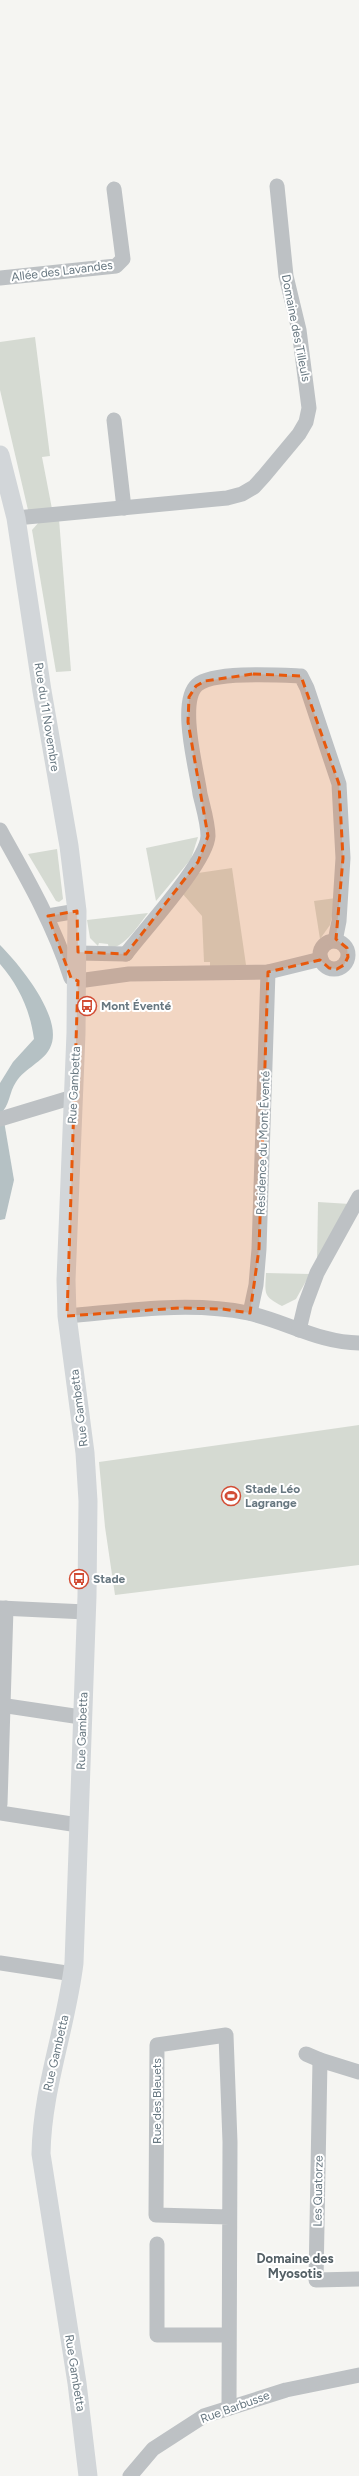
<svg xmlns="http://www.w3.org/2000/svg" width="359" height="2476" font-family="Figtree,sans-serif">
<style>
.green{fill:#d5dad2}
.water{fill:#b5c1c4}
.lines{fill:none;stroke-linecap:round;stroke-linejoin:round}
.minor{stroke:#bdc1c4;stroke-width:15}
.major{stroke:#d2d6d9;stroke-width:19}
.marked{fill:#e8590c;fill-opacity:0.2;stroke:#e8590c;stroke-width:3;stroke-dasharray:8 5;stroke-linejoin:round}
.labels{text-anchor:middle;stroke-width:4;stroke-linejoin:round;paint-order:stroke}
.street-label{font-size:12px;fill:#677780;stroke:#fff}
.poi-label{font-size:12px;font-weight:bold;fill:#677780;stroke:#fff;text-anchor:start}
.neighbourhood-label{font-size:13px;font-weight:bold;fill:#546066;stroke:#fff}
</style>
<rect width="100%" height="100%" fill="#f5f5f2"/>
<g class="green">
<polygon points="35,337 50,456 42,457 52,509 28,510 0,390 0,342"/>
<polygon points="59,519 71,671 56,672 32,530 40,521"/>
<polygon points="198,837 191,859 156,901 146,848"/>
<polygon points="57,849 63,899 59,902 56,901 28,854"/>
<polygon points="232,868 246,965 210,967 210,962 204,962 202,916 182,893 198,873"/>
<polygon points="336,898 330,925 320,939 314,901"/>
<path d="M148 913C137 927 127 945 109 949L108 944 99 943 98 946 90 938 87 920Z"/>
<polygon points="318,1202 350,1204 317,1263"/>
<path d="M266 1273 310 1274 296 1299 282 1306C263 1296 265 1294 266 1273Z"/>
<polygon points="359,1425 359,1565 115,1595 105,1527 99,1462"/>
</g>
<g class="water">
<path d="M0 945C19 964 65 1019 50 1048 43 1062 25 1068 16 1082 9 1092 10 1106 0 1114V1083L13 1062 34 1039C30 1010 19 986 0 964Z"/>
<polygon points="4,1121 14,1180 5,1219 0,1220 0,1123"/>
</g>
<g class="lines">
<g class="minor">
<polyline points="0,278 116,266 123,259 114,189"/>
<polyline points="114,420 124,508"/>
<polyline points="16,518 227,498 242,494 254,487 264,476 299,434 306,422 309,408 299,330 286,276 277,186"/>
<path d="M0 830C27 878 54 925 71 978L78 981 129 974 268 972 321 959"/>
<polyline points="48,916 77,911"/>
<circle cx="334" cy="955" r="14"/>
<polyline points="78,953 126,954"/>
<path d="M126 954C144 930 207 862 208 836 208 823 203 807 200 794 197 771 178 702 197 685 213 671 278 675 301 676L307 688 339 784 343 858 339 921 335 941"/>
<polyline points="0,1119 73,1097"/>
<polyline points="250,1313 256,1285 259,1249 268,972"/>
<path d="M67 1316C126 1311 189 1301 248 1313 285 1321 320 1343 359 1343"/>
<polyline points="299,1330 305,1305 317,1273 359,1197"/>
<polyline points="0,1608 86,1612"/>
<polyline points="0,1705 74,1716 83,1715"/>
<polyline points="0,1804 6,1608"/>
<polyline points="0,1813 78,1825"/>
<polyline points="0,1963 73,1974"/>
<polyline points="306,2054 320,2060"/>
<polyline points="359,2072 320,2060 316,2280 359,2279"/>
<polyline points="229,2217 156,2215 157,2045 226,2035 230,2142 229,2408"/>
<polyline points="157,2244 157,2335 228,2335"/>
<polyline points="130,2476 153,2449 204,2416 286,2390 359,2375"/>
</g>
<path class="major" d="M0 455 16 518 42 691 69 846 77 911 76 1033 66 1280 67 1316 85 1453 88 1501 87 1596 74 1963C66 2028 42 2089 41 2154L77 2383 88 2476"/>
</g>
<path class="marked" d="M253 674 301 676 339 784 343 858 336 939 347 948 348 957 344 965 337 969 329 968 320 960 268 972 259 1249 250 1313 222 1309 179 1308 67 1316 78 981 71 978 48 916 77 911 78 952 126 954 198 862 208 836 188 722 189 697 196 686 205 681Z"/>
<defs>
<symbol id="bus-ring" viewBox="-11 -11 22 22"><circle r="9.5" fill="#fff" stroke="#d24d35" stroke-width="1.5"/><path d="M-5-6H5V4H4V6H2V4H-2V6H-4V4H-5ZM-3.5-4V0h7V-4ZM-3.5 1.2v1.5H-2V1.2ZM2 1.2v1.5H3.5V1.2Z" fill="#d24d35"/></symbol>
<symbol id="stadium-ring" viewBox="-11 -11 22 22"><circle r="9.5" fill="#fff" stroke="#d24d35" stroke-width="1.5"/><path d="M0-5a6.5 5 0 1 0 0 10a6.5 5 0 1 0 0-10ZM-3.5-1.8h7v3.6h-7Z" fill="#d24d35"/></symbol>
</defs>
<g fill-rule="evenodd">
<use href="#bus-ring" x="76" y="995" width="22" height="22"/>
<use href="#stadium-ring" x="220" y="1485" width="22" height="22"/>
<use href="#bus-ring" x="68" y="1568" width="22" height="22"/>
</g>
<g class="labels">
<g class="street-label">
<text transform="translate(62 271) rotate(-7)" y="4">Allée des Lavandes</text>
<text transform="translate(296 328) rotate(79)" y="4">Domaine des Tilleuls</text>
<text transform="translate(47 717) rotate(81)" y="4">Rue du 11 Novembre</text>
<text transform="translate(74 1085) rotate(-87)" y="4">Rue Gambetta</text>
<text transform="translate(263 1143) rotate(-88)" y="4">Résidence du Mont Éventé</text>
<text transform="translate(79 1408) rotate(-97)" y="4">Rue Gambetta</text>
<text transform="translate(82 1731) rotate(-88)" y="4">Rue Gambetta</text>
<text transform="translate(56 2053) rotate(-77)" y="4">Rue Gambetta</text>
<text transform="translate(157 2101) rotate(-90)" y="4">Rue des Bleuets</text>
<text transform="translate(318 2191) rotate(-89)" y="4">Les Quatorze</text>
<text transform="translate(75 2373) rotate(81)" y="4">Rue Gambetta</text>
<text transform="translate(235 2407) rotate(-20)" y="4">Rue Barbusse</text>
</g>
<g class="poi-label">
<text x="101" y="1010">Mont Éventé</text>
<text x="245" y="1493">Stade Léo<tspan x="245" dy="14">Lagrange</tspan></text>
<text x="93" y="1583">Stade</text>
</g>
<g class="neighbourhood-label">
<text x="295" y="2263">Domaine des<tspan x="295" dy="15">Myosotis</tspan></text>
</g>
</g>
</svg>
